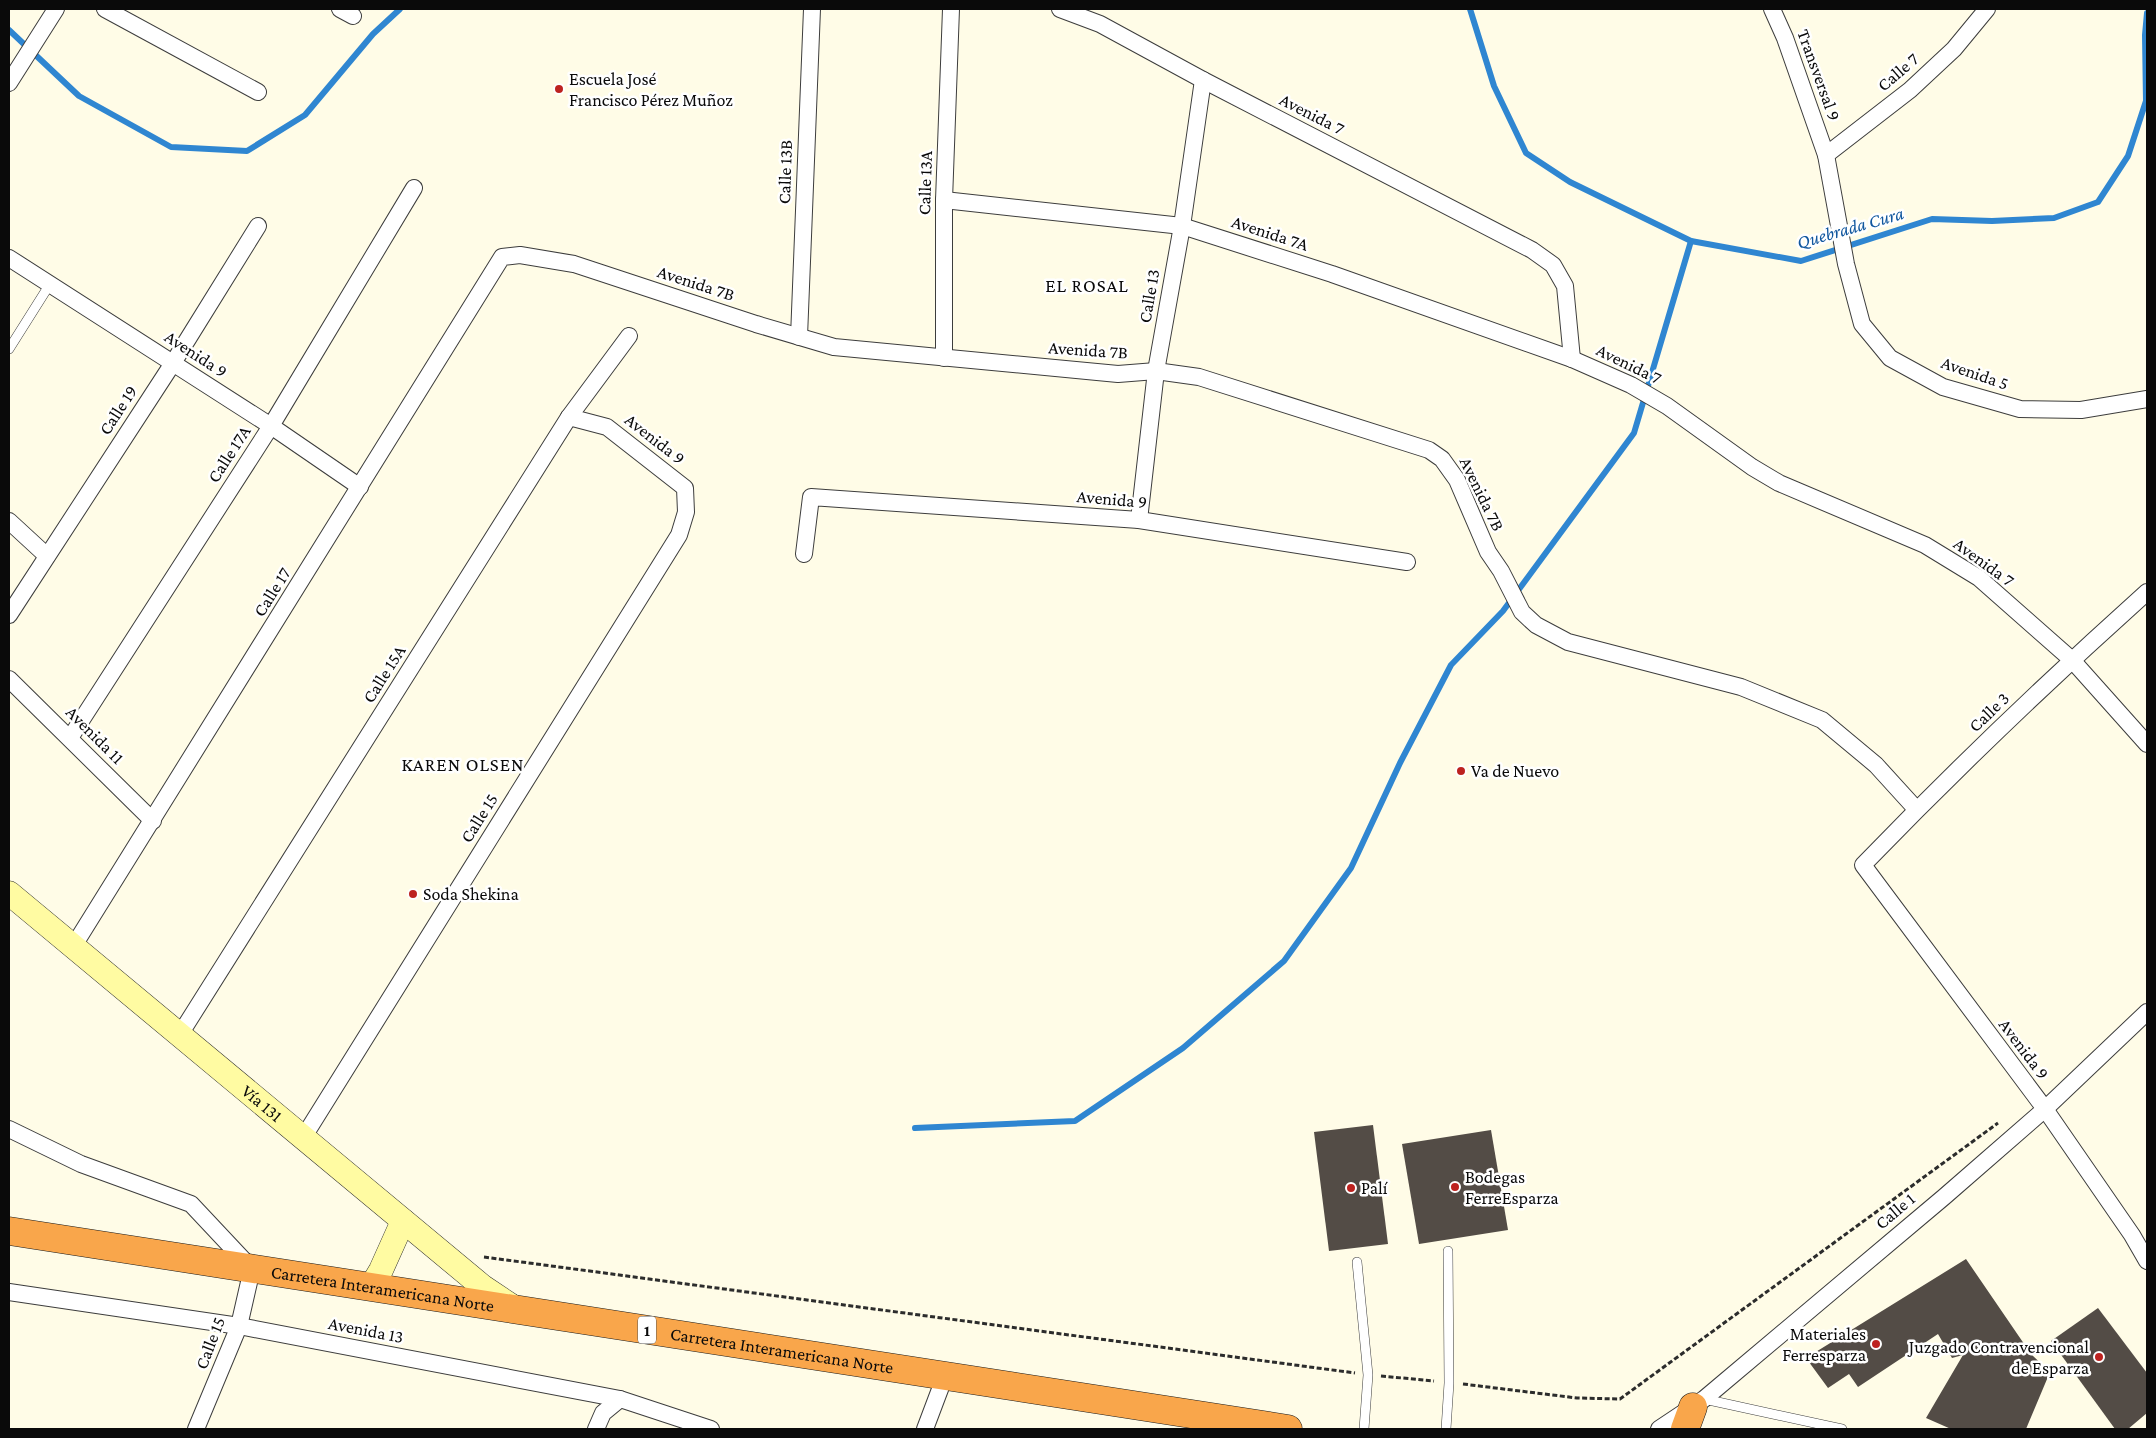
<svg xmlns="http://www.w3.org/2000/svg" width="2156" height="1438" font-family="'Crimson Pro',serif">
<style>
.lines{fill:none;stroke-linecap:round;stroke-linejoin:round}
.stream{stroke:#2f86d1;stroke-width:6}
.building{fill:#534c46}
.lane-casing{stroke:#3d3d3d;stroke-width:10}
.street-casing{stroke:#3d3d3d;stroke-width:18}
.secondary-casing{stroke:#2c2c2c;stroke-width:25}
.highway-casing{stroke:#1b1b1b;stroke-width:29}
.path{stroke:#2c2c2c;stroke-width:3;stroke-dasharray:5 2.5;stroke-linecap:butt}
.lane{stroke:#fff;stroke-width:9}
.street{stroke:#fff;stroke-width:16}
.secondary{stroke:#fffba2;stroke-width:24}
.highway{stroke:#f9a64b;stroke-width:28}
.poi-dot{fill:#bd221f;stroke:#fff;stroke-width:2}
.labels{text-anchor:middle;stroke-width:5;stroke-linejoin:round;paint-order:stroke}
.shield{fill:#fff;stroke:#545454;stroke-width:1}
.shield-label{font-size:16px;font-weight:bold;fill:#0a0a0a}
.street-label{font-size:18px;fill:#0a0a0a;stroke:#fff}
.poi-label{font-size:18px;fill:#0a0a0a;stroke:#fff;text-anchor:start}
.water-label{font-size:19px;font-style:italic;fill:#11579e;stroke:#fff}
.neighbourhood-label{font-size:19px;letter-spacing:1px;fill:#0a0a0a;stroke:#fff}
</style>
<rect width="100%" height="100%" fill="#fffce7"/>
<g class="lines">
<g class="stream">
<polyline points="1470,9 1494,86 1526,153 1570,182 1691,241 1801,261 1932,219 1992,221 2054,218 2098,202 2128,156 2146,101 2145,35 2147,13"/>
<polyline points="9,30 79,96 171,147 247,151 305,115 373,34 400,9"/>
<polyline points="915,1128 1075,1121 1183,1048 1284,961 1351,868 1400,763 1451,665 1503,611 1634,433 1691,241"/>
</g>
</g>
<g class="building">
<polygon points="1373,1125 1388,1244 1329,1251 1314,1132"/>
<polygon points="1491,1130 1508,1230 1419,1244 1402,1144"/>
<polygon points="1966,1259 2031,1354 2050,1372 2026,1429 1951,1429 1926,1418 1963,1355 1952,1358 1938,1334 1858,1387 1849,1374 1828,1388 1806,1358"/>
<polygon points="2098,1308 2147,1373 2147,1413 2128,1429 2115,1429 2051,1341"/>
</g>
<g class="lines">
<defs>
<g id="lane">
<polyline points="9,349 50,284"/>
<polyline points="1357,1262 1368,1375 1364,1429"/>
<polyline points="1704,1399 1842,1429"/>
<polyline points="1446,1429 1449,1383 1448,1251"/>
</g>
<g id="street">
<polyline points="105,9 258,92"/>
<polyline points="340,9 353,16"/>
<polyline points="1060,9 1100,24 1203,80 1532,250 1553,265 1565,286 1572,359"/>
<polyline points="1772,9 1785,38 1826,155 1846,264 1862,324 1890,358 1943,387 2020,409 2081,410 2147,399"/>
<polyline points="9,83 56,9"/>
<polyline points="1826,155 1910,90 1954,49 1987,9"/>
<polyline points="944,200 1182,226 1332,274 1572,359 1631,385 1667,406 1752,467 1779,483 1925,545 1979,578 2072,660 2147,744"/>
<polyline points="9,258 271,426 360,487"/>
<polyline points="799,337 812,9"/>
<polyline points="944,358 944,200 951,9"/>
<polyline points="1139,520 1156,371 1182,226 1203,80"/>
<polyline points="9,521 47,556"/>
<polyline points="804,554 811,497 1139,520 1407,562"/>
<path d="M2147 592C2049 680 1954 771 1863 865L2045 1109 2132 1235 2147 1261"/>
<polyline points="9,615 173,363 258,226"/>
<polyline points="9,679 153,821"/>
<polyline points="70,738 271,426 414,188"/>
<polyline points="73,947 502,257 520,255 574,264 756,324 834,347 1118,374 1156,371 1199,377 1429,450 1442,459 1457,480 1488,552 1501,571 1522,612 1536,625 1568,642 1741,687 1822,720 1876,765 1916,809"/>
<polyline points="179,1036 569,417 629,336"/>
<polyline points="9,1129 81,1164 191,1204 252,1269 239,1326 196,1429"/>
<polyline points="303,1138 679,535 686,512 685,488 607,427 569,417"/>
<polyline points="9,1292 239,1326 620,1399 711,1429"/>
<polyline points="596,1429 603,1413 620,1399"/>
<polyline points="925,1429 945,1376"/>
<polyline points="1659,1429 1704,1399 1944,1197 2045,1109 2147,1012"/>
</g>
<g id="secondary">
<path id="s1" d="M9 893 483 1287 516 1309"/>
<polyline points="371,1287 381,1270 403,1221"/>
</g>
<g id="highway">
<path id="s2" d="M9 1231 1288 1429"/>
<polyline points="1685,1429 1693,1407"/>
</g>
</defs>
<use href="#lane" class="lane-casing"/>
<use href="#street" class="street-casing"/>
<use href="#secondary" class="secondary-casing"/>
<use href="#highway" class="highway-casing"/>
<g class="path">
<polyline points="484,1257 1355,1373"/>
<polyline points="1381,1376 1434,1381"/>
<polyline points="1463,1384 1577,1398 1620,1399 1998,1123"/>
</g>
<use href="#lane" class="lane"/>
<use href="#street" class="street"/>
<use href="#secondary" class="secondary"/>
<use href="#highway" class="highway"/>
</g>
<g class="poi-dot">
<circle cx="559" cy="89" r="5"/>
<circle cx="1461" cy="771" r="5"/>
<circle cx="413" cy="894" r="5"/>
<circle cx="1455" cy="1187" r="5"/>
<circle cx="1351" cy="1188" r="5"/>
<circle cx="1876" cy="1344" r="5"/>
<circle cx="2099" cy="1357" r="5"/>
</g>
<g class="labels">
<rect class="shield" x="638" y="1316.5" width="18" height="27" rx="4"/>
<g class="shield-label">
<text x="647" y="1336">1</text>
</g>
<g class="street-label">
<text transform="translate(1898 72) rotate(-41)" y="6">Calle 7</text>
<text transform="translate(1819 75) rotate(70)" y="6">Transversal 9</text>
<text transform="translate(1312 114) rotate(27)" y="6">Avenida 7</text>
<text transform="translate(785 172) rotate(-88)" y="6">Calle 13B</text>
<text transform="translate(925 183) rotate(-88)" y="6">Calle 13A</text>
<text transform="translate(1270 233) rotate(18)" y="6">Avenida 7A</text>
<text transform="translate(696 283) rotate(18)" y="6">Avenida 7B</text>
<text transform="translate(1149 296) rotate(-80)" y="6">Calle 13</text>
<text transform="translate(1088 350) rotate(4)" y="6">Avenida 7B</text>
<text transform="translate(196 354) rotate(33)" y="6">Avenida 9</text>
<text transform="translate(1629 364) rotate(26)" y="6">Avenida 7</text>
<text transform="translate(1975 373) rotate(19)" y="6">Avenida 5</text>
<text transform="translate(118 410) rotate(-57)" y="6">Calle 19</text>
<text transform="translate(655 439) rotate(38)" y="6">Avenida 9</text>
<text transform="translate(229 454) rotate(-57)" y="6">Calle 17A</text>
<text transform="translate(1482 494) rotate(64)" y="6">Avenida 7B</text>
<text transform="translate(1112 499) rotate(5)" y="6">Avenida 9</text>
<text transform="translate(1984 562) rotate(36)" y="6">Avenida 7</text>
<text transform="translate(272 592) rotate(-58)" y="6">Calle 17</text>
<text transform="translate(384 674) rotate(-58)" y="6">Calle 15A</text>
<text transform="translate(1989 712) rotate(-44)" y="6">Calle 3</text>
<text transform="translate(95 735) rotate(45)" y="6">Avenida 11</text>
<text transform="translate(479 818) rotate(-58)" y="6">Calle 15</text>
<text transform="translate(2024 1049) rotate(53)" y="6">Avenida 9</text>
<text dy="6" stroke="none"><textPath href="#s1" startOffset="329">Vía 131</textPath></text>
<text transform="translate(1895 1211) rotate(-40)" y="6">Calle 1</text>
<text dy="6" stroke="none"><textPath href="#s2" startOffset="378">Carretera Interamericana Norte</textPath></text>
<text transform="translate(366 1330) rotate(11)" y="6">Avenida 13</text>
<text transform="translate(210 1343) rotate(-69)" y="6">Calle 15</text>
<text dy="6" stroke="none"><textPath href="#s2" startOffset="782">Carretera Interamericana Norte</textPath></text>
</g>
<g class="poi-label">
<text x="569" y="85">Escuela José<tspan x="569" dy="21">Francisco Pérez Muñoz</tspan></text>
<text x="1471" y="777">Va de Nuevo</text>
<text x="423" y="900">Soda Shekina</text>
<text x="1465" y="1183">Bodegas<tspan x="1465" dy="21">FerreEsparza</tspan></text>
<text x="1361" y="1194">Palí</text>
<text x="1866" y="1340" text-anchor="end">Materiales<tspan x="1866" dy="21">Ferresparza</tspan></text>
<text x="2089" y="1353" text-anchor="end">Juzgado Contravencional<tspan x="2089" dy="21">de Esparza</tspan></text>
</g>
<g class="water-label">
<text transform="translate(1850 227) rotate(-16)" y="7">Quebrada Cura</text>
</g>
<g class="neighbourhood-label">
<text x="1087" y="292">EL ROSAL</text>
<text x="463" y="771">KAREN OLSEN</text>
</g>
</g>
<rect width="2156" height="1438" fill="none" stroke="#0a0a0a" stroke-width="20"/>
</svg>
